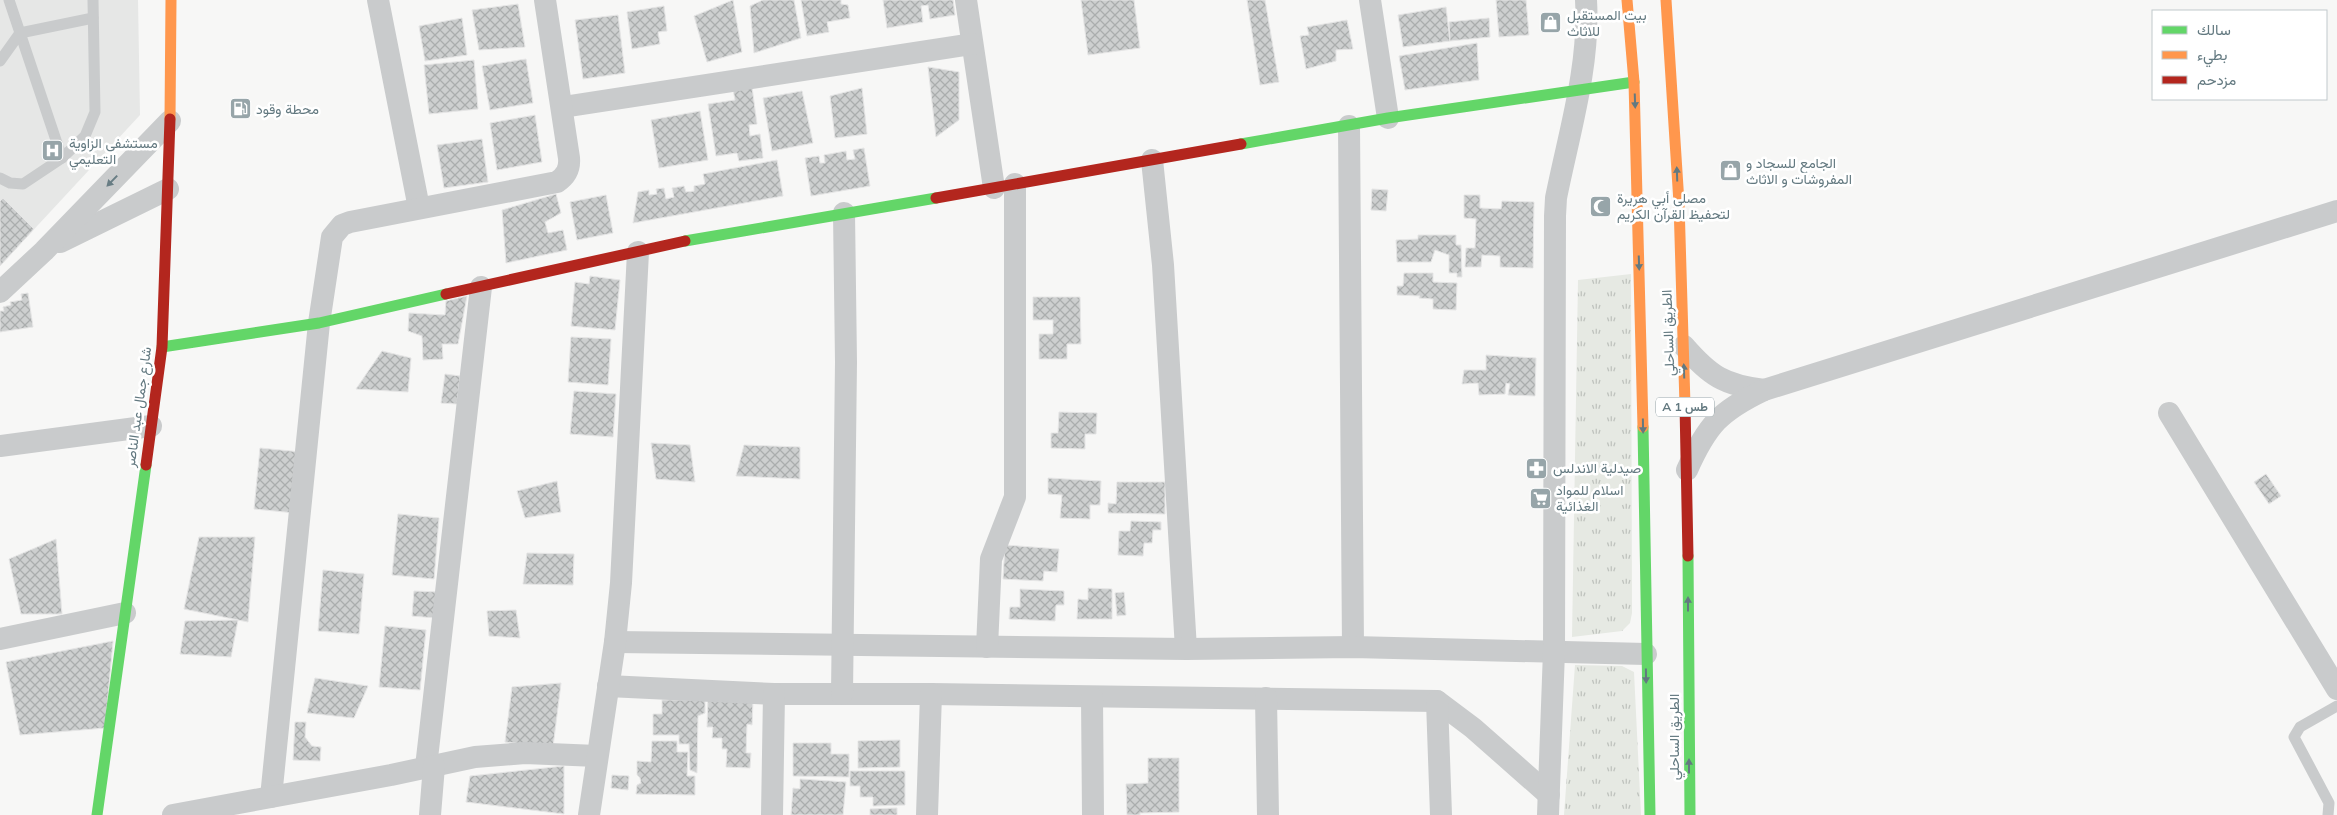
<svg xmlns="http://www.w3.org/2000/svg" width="2337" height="815" font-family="Mulish,Vazirmatn,sans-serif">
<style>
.built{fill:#e6e7e6}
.grass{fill:url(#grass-tufts)}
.building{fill:url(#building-cross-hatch);stroke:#e6e6e6}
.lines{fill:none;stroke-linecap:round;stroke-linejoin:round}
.lane{stroke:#c9cbcc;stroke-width:11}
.street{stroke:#c9cbcc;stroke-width:22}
.fast{stroke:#63d668;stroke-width:11}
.slow{stroke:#ff974d;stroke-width:11}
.jam{stroke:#b3261e;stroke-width:11}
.oneway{fill:#637980}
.oneway2{fill:#687d84}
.labels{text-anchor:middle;stroke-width:5;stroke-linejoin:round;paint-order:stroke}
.shield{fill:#fff;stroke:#92a1a6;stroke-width:1}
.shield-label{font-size:12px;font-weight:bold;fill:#637980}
.poi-label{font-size:14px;fill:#637980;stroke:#fff;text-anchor:start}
.street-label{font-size:14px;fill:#637980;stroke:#fff}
</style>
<defs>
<pattern id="grass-tufts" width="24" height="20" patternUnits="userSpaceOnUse" patternTransform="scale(1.25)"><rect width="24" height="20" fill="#e6e9e3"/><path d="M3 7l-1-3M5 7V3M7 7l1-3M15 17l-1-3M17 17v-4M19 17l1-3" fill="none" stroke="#bec2bd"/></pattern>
<pattern id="building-cross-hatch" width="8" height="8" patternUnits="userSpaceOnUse" patternTransform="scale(1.25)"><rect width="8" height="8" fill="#cdcfcf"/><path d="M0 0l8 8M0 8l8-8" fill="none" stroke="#aaadad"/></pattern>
</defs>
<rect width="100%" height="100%" fill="#f7f7f6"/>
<polygon class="built" points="0,0 138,0 140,115 0,266"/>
<g class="grass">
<polygon points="1631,274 1632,613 1630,623 1622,631 1572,637 1578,280"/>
<polygon points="1575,665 1622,666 1634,672 1641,815 1564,815"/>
</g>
<g class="building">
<polygon points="733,0 742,52 707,62 694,16"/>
<polygon points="763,0 794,0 801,38 754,53 750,6"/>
<polygon points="801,0 841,0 841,4 848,5 850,18 827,22 829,32 807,36"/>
<polygon points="883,0 953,0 955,15 930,19 928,5 921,6 923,22 887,28"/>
<polygon points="1081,0 1134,0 1140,48 1088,55"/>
<polygon points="1247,0 1265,0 1279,82 1260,85"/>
<polygon points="1496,0 1526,0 1529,35 1499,37"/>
<polygon points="518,4 525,47 479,50 472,10"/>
<polygon points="664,6 667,31 658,32 660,44 632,49 627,12"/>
<polygon points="1446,7 1450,41 1403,47 1398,15"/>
<polygon points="618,15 625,73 583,79 575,20"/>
<polygon points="462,18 467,55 425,61 419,26"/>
<polygon points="1489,18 1490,37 1450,41 1449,22"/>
<polygon points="1347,20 1353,49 1336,50 1336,61 1306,69 1300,36 1309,35 1307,27"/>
<polygon points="1477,43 1479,80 1405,90 1399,56"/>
<polygon points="526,59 533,103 490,110 482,66"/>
<polygon points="474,60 478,109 429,114 424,65"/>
<polygon points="928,67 959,72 959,120 936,137"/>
<polygon points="752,87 757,124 749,125 750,136 760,134 763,158 739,161 737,153 716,156 708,104 735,100 733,89"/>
<polygon points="862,88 867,134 835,138 830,96"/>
<polygon points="802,91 813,143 772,151 763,98"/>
<polygon points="700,111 708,160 659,168 651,120"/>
<polygon points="535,115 542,162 497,170 490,123"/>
<polygon points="482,139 488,182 444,188 437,145"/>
<polygon points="864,148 870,186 811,196 805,158 819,156 820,163 825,163 824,155 846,151 847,160 855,159 853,150"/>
<polygon points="777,160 783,196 633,223 638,192 649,190 649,195 657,194 656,189 664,188 666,199 674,197 672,188 684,186 686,192 694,191 694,186 705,184 703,174"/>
<polygon points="1372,189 1388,190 1386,211 1371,210"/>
<polygon points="556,194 561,213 545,222 548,233 563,230 567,250 506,263 502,210"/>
<polygon points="606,195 613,233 577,240 570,202"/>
<polygon points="1464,195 1480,195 1480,208 1501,209 1502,201 1534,202 1533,268 1500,267 1500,256 1482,255 1481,267 1465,267 1466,248 1475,248 1476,219 1464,218"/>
<polygon points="3,198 34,229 0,266 0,201"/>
<polygon points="1418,235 1456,235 1456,245 1461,245 1462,277 1457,277 1457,273 1449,273 1449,255 1435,250 1431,262 1397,262 1396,240 1418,239"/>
<polygon points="1404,273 1433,273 1433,282 1457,283 1456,310 1433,309 1433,299 1419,298 1420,296 1397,295 1397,286 1403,286"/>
<polygon points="590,276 620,280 615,330 571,326 575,282 589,284"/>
<polygon points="28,293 33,327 0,332 0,311 4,311 3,307 11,305 10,302 22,300 21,294"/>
<polygon points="467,296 458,344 442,344 443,359 423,360 422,336 408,331 409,313 445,315 446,301"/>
<polygon points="1033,297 1080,297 1081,344 1067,344 1067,359 1039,359 1039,334 1053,334 1053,320 1033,320"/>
<polygon points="571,337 611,339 608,385 568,382"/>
<polygon points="382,351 411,358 408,392 356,389"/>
<polygon points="1486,355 1536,358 1535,396 1508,395 1510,384 1506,383 1505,394 1479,395 1478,383 1462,384 1464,370 1486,370"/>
<polygon points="445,374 460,376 457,404 441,403"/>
<polygon points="574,391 616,394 613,437 570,434"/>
<polygon points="1059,412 1097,413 1096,434 1085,434 1085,449 1051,448 1051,433 1058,433"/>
<polygon points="651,443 690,445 695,482 656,479"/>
<polygon points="744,445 800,447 800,479 736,476"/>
<polygon points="260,448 301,452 295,513 254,509"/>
<polygon points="2266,474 2281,496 2269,504 2254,482"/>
<polygon points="1048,478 1101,481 1100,505 1090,505 1090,519 1060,518 1062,495 1048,494"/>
<polygon points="557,481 561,512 525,518 517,491"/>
<polygon points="1117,482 1165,482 1165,514 1108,513 1108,503 1116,504"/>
<polygon points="398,514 439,518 434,579 392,575"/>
<polygon points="1131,521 1161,522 1161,530 1153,530 1152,543 1144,543 1143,556 1118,555 1119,531 1130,531"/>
<polygon points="199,537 255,537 248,622 184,609"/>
<polygon points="56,539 62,614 21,614 9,559"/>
<polygon points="1005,545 1059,549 1057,572 1044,571 1043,581 1003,579"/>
<polygon points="527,553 574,554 573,585 523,584"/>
<polygon points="323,570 364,574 359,634 318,631"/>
<polygon points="1088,588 1112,589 1112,619 1077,619 1078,599 1088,600"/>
<polygon points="1020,589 1064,591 1064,605 1056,605 1055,621 1009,619 1010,607 1020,607"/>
<polygon points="414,591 438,592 436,618 412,616"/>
<polygon points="1124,592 1126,615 1117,616 1115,593"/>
<polygon points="516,610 520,638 489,636 487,611"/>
<polygon points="238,620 231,657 180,654 185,621"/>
<polygon points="385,626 426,630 420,690 379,687"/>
<polygon points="113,641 105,728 20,735 6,662"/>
<polygon points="315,678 368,686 354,718 307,713"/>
<polygon points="561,683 553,747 505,742 512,687"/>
<polygon points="708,699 753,701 752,725 747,724 746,753 751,753 750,768 726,767 727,749 722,749 722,738 712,738 713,727 707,727"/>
<polygon points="662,700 705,700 705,713 698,716 697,773 690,770 689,744 679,744 679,735 653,735 653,714 662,714"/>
<polygon points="295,722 306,722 305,737 312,746 321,747 320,761 293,760"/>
<polygon points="900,740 900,767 858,768 858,741"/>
<polygon points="652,741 677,741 677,752 688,752 687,776 695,776 695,795 636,794 637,785 641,783 640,778 637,775 637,761 651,762"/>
<polygon points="793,743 831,743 831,754 849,754 849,777 793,776"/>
<polygon points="1148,758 1179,758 1179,812 1140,813 1140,815 1127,815 1126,784 1148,783"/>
<polygon points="564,766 564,814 466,802 470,776"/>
<polygon points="850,771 905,771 905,805 873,806 873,797 860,797 860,786 850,786"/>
<polygon points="612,775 629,776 628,790 611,788"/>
<polygon points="800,779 846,782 843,815 791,815 793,788 800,789"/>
<polygon points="897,808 897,815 870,815 870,809"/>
</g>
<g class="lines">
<g class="lane">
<polyline points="9,0 62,158"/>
<polyline points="0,61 20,33 93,18"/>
<polyline points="0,178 10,183 23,184 62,158 85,136 95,112 93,0"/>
<polyline points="2328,815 2329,803 2294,737 2300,727 2337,706"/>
</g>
<g class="street">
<polyline points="378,0 419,208"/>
<polyline points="966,0 994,188"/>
<polyline points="1370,0 1388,118"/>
<polyline points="563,107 972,44"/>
<polyline points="1349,126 1353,647"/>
<polyline points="1152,160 1163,265 1186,649"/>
<polyline points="60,242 168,189"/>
<polyline points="0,292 44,251 170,121"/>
<path d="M1684 346C1710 376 1724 385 1764 390"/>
<polyline points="2169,413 2337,689"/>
<polyline points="0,446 151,426"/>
<path d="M1687 470C1707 425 1720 411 1764 390L2337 211"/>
<polyline points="0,639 125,613"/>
<polyline points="615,642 1186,649 1353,647 1646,654"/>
<polyline points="987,647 991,559 1015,497 1015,184"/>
<polyline points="608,686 774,694 931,694 1437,701 1473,728 1549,795"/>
<polyline points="842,694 846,362 844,213"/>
<polyline points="1092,698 1093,815"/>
<polyline points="1266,698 1268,815"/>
<polyline points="1437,701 1441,815"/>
<polyline points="426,767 481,287"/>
<path d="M271 797 319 323 332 237 342 225 350 222 557 182C566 176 570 169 569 158L545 0"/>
<polyline points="173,815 391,775 475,757 525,753 597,756"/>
<polyline points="430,815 434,766"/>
<polyline points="589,815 615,642 621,583 638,252"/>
<polyline points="772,815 774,694"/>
<polyline points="927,815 931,694"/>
<path d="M1548 815 1554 651 1555 216 1556 198C1569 133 1590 66 1586 0"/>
</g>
<g class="fast">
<polyline points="1241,144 1388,118 1634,82"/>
<polyline points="685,241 936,198"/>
<polyline points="162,347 319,323 446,294"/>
<polyline points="1643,427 1650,815"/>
<polyline points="1688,556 1690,815"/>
<polyline points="97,815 146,465"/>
</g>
<g class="slow">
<polyline points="1627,0 1634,82 1643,427"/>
<polyline points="1666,0 1679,203 1685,405"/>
<polyline points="170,119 171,0"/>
</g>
<g class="jam">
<polyline points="936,198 1241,144"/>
<polyline points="446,294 685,241"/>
<polyline points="1685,405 1688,556"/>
<polyline points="146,465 162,347 170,119"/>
</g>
</g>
<defs><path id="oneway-solid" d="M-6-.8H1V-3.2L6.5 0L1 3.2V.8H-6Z" transform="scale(1.25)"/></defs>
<g class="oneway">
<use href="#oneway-solid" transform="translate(1635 101) rotate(88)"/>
<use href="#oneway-solid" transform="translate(1677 174) rotate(-92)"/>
<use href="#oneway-solid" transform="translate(1639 263) rotate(88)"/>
<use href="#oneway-solid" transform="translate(1684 371) rotate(-92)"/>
<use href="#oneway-solid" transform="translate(1643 426) rotate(89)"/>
<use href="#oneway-solid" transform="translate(1688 604) rotate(-90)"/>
<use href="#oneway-solid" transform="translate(1646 676) rotate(89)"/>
<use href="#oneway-solid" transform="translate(1689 766) rotate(-90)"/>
</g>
<use class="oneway2" href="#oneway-solid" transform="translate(112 181) rotate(134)"/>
<defs>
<symbol id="shop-square" viewBox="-11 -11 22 22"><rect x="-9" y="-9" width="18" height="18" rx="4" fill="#97a5a9" stroke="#fff"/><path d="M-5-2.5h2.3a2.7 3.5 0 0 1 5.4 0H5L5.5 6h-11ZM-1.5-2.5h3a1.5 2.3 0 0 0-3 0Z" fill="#fff"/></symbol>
<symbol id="fuel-square" viewBox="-11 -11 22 22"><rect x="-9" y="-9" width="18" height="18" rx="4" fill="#97a5a9" stroke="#fff"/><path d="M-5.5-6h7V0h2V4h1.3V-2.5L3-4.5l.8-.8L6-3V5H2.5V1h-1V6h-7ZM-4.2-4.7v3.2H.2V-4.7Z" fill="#fff"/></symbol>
<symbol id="hospital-square" viewBox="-11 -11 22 22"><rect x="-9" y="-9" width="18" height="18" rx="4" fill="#97a5a9" stroke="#fff"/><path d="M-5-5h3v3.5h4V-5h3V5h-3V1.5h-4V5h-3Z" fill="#fff"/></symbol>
<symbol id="mosque-square" viewBox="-11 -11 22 22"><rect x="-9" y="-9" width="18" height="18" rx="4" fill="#97a5a9" stroke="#fff"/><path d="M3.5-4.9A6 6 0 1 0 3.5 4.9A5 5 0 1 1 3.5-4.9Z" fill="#fff"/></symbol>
<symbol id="pharmacy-square" viewBox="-11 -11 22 22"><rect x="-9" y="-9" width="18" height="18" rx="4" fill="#97a5a9" stroke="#fff"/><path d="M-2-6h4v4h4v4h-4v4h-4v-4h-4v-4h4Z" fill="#fff"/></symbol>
<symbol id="supermarket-square" viewBox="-11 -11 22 22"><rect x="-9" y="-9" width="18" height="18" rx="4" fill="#97a5a9" stroke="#fff"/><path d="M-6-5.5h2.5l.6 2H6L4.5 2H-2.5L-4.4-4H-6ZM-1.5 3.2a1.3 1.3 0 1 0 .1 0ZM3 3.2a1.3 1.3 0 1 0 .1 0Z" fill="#fff"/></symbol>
</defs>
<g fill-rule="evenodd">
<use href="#shop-square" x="1538" y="10" width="25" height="25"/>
<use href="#fuel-square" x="228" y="96" width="25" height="25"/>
<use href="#hospital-square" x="40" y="138" width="25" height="25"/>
<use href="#shop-square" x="1718" y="158" width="25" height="25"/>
<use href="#mosque-square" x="1588" y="194" width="25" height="25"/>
<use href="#pharmacy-square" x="1524" y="456" width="25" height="25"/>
<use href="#supermarket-square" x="1528" y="486" width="25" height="25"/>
</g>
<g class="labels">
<rect class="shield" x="1656" y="397.5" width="58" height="19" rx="4"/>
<g class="shield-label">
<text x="1685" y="411">A 1 طس</text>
</g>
<g class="poi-label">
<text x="1567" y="20">بيت المستقبل<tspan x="1567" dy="16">للاثاث</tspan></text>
<text x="256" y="114">محطة وقود</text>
<text x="69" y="148">مستشفى الزاوية<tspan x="69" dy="16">التعليمي</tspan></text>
<text x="1746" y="168">الجامع للسجاد و<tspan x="1746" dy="16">المفروشات و الاثاث</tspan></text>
<text x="1617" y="203">مصلى أبي هريرة<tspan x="1617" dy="16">لتحفيظ القرآن الكريم</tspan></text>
<text x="1553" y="473">صيدلية الاندلس</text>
<text x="1556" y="495">اسلام للمواد<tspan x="1556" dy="16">الغذائية</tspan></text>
</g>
<g class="street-label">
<text transform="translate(1668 333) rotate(-92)" y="5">الطريق الساحلي</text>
<text transform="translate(138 407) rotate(-82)" y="5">شارع جمال عبد الناصر</text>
<text transform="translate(1674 737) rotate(-90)" y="5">الطريق الساحلي</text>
</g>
</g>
<rect x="2152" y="10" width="175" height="90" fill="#ffffff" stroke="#c1c9cc"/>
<rect x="2162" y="26" width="25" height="8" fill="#63d668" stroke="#c1c9cc"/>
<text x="2197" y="35" font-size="15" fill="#637980">سالك</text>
<rect x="2162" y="51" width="25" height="8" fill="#ff974d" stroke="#c1c9cc"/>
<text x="2197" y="60" font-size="15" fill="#637980">بطيء</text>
<rect x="2162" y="76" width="25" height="8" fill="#b3261e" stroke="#c1c9cc"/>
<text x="2197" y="85" font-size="15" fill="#637980">مزدحم</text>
</svg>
